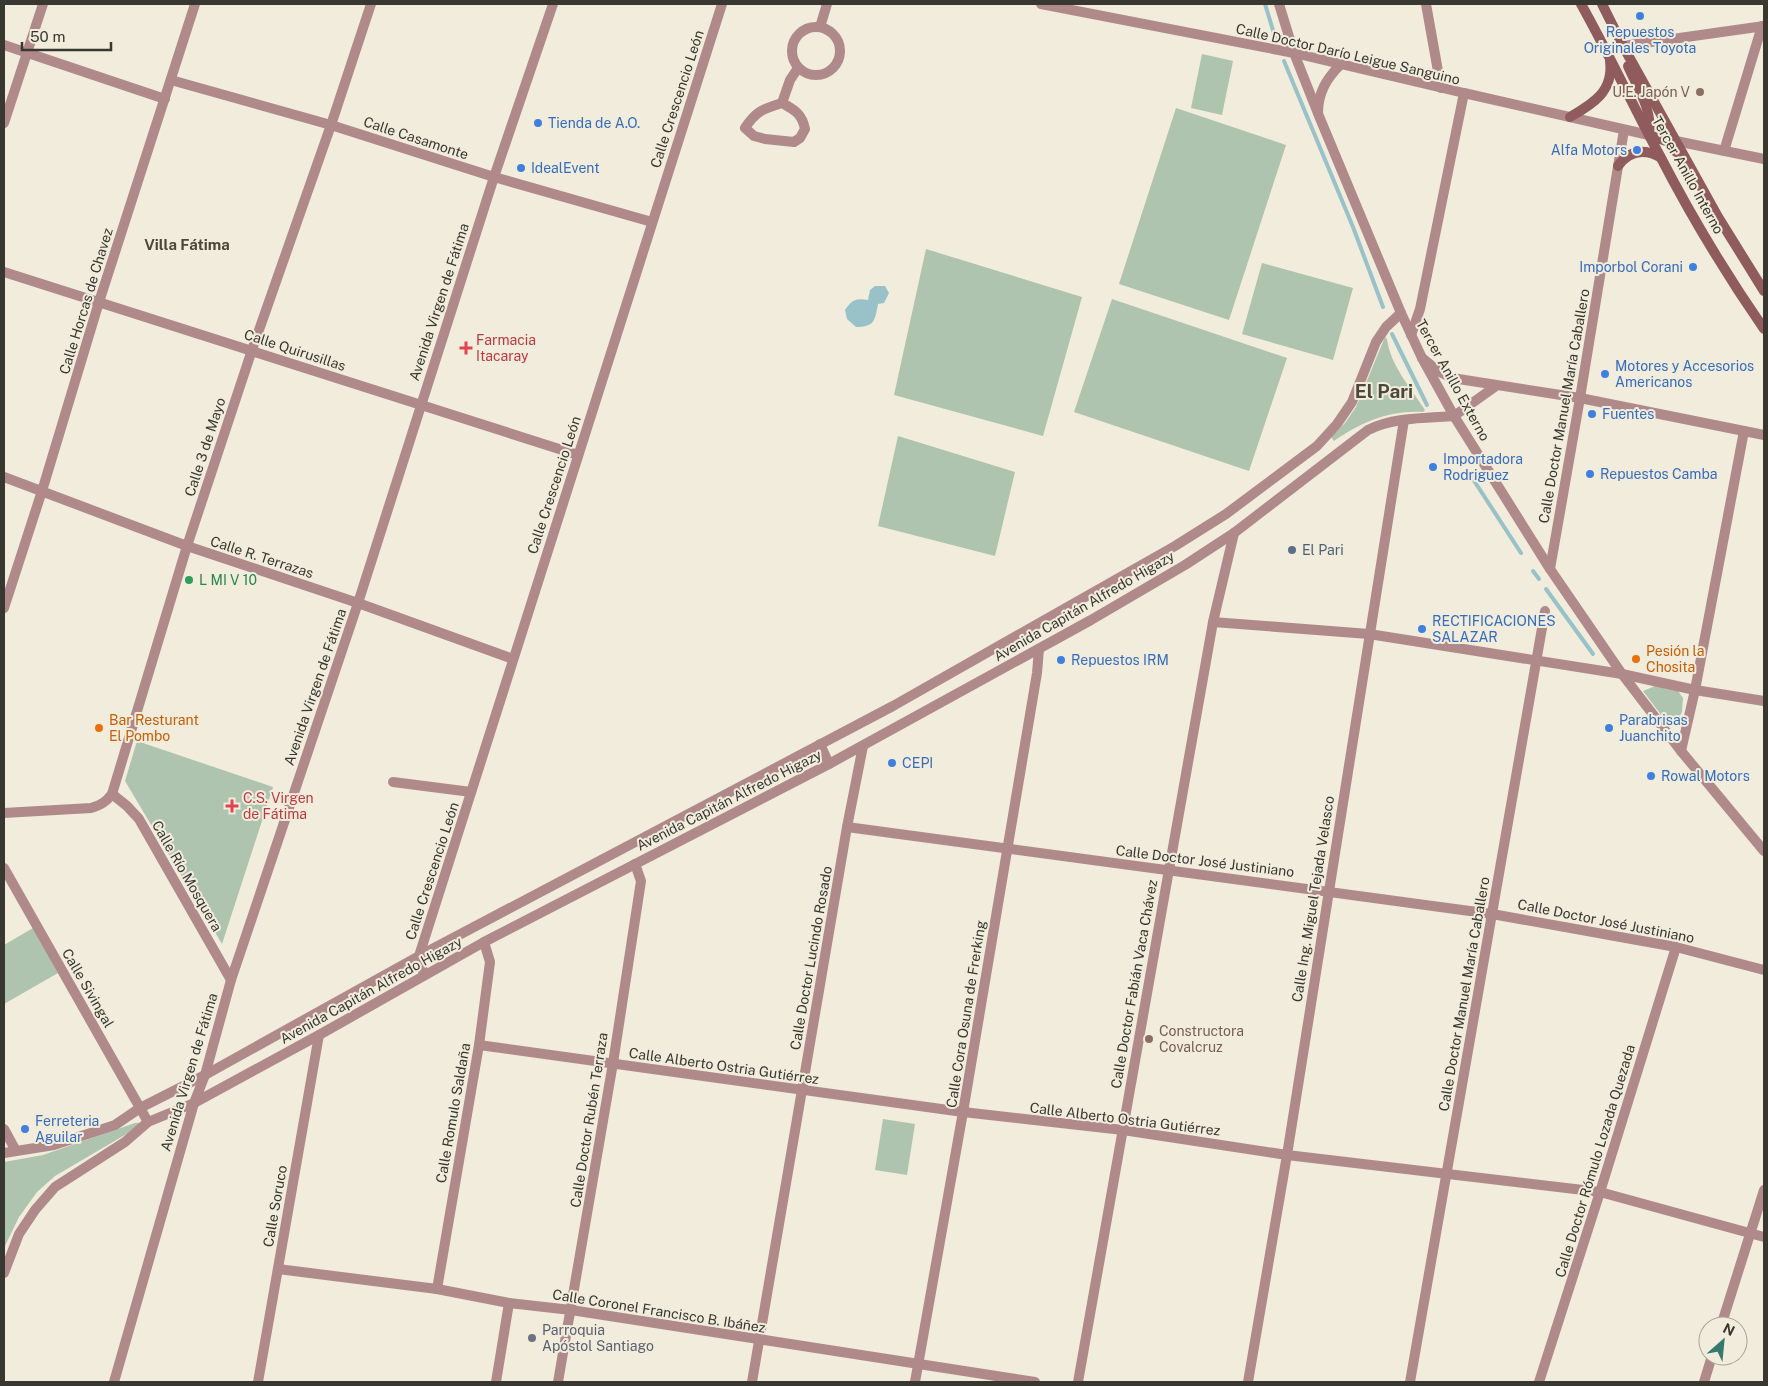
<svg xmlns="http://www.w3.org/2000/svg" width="1768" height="1386" font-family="'Public Sans',sans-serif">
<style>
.green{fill:#aec4ae}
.water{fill:#98c2c7}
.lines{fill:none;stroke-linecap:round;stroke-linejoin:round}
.stream{stroke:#98c2c7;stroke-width:4}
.minor{stroke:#b08a8a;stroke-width:10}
.tertiary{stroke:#b08a8a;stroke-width:10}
.secondary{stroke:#905b5c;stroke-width:10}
.shop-dot{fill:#3f7fe0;stroke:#f1ecdc;stroke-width:2}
.education-dot{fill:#8d6e63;stroke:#f1ecdc;stroke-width:2}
.health-dot{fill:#e0444e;stroke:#f1ecdc;stroke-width:2}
.service-dot{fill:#5c6f8a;stroke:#f1ecdc;stroke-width:2}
.leisure-dot{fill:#2e9e5b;stroke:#f1ecdc;stroke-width:2}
.food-dot{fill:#e8710a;stroke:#f1ecdc;stroke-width:2}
.worship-dot{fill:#6b7280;stroke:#f1ecdc;stroke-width:2}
.labels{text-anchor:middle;stroke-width:4;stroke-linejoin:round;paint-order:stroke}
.shop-label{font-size:14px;fill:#366cbe;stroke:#f1ecdc;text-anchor:start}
.street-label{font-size:14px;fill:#383730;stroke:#f1ecdc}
.education-label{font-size:14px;fill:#785e54;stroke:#f1ecdc;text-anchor:end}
.health-label{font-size:14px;fill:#be3a42;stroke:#f1ecdc;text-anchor:start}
.service-label{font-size:14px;fill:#4e5e75;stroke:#f1ecdc;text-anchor:start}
.leisure-label{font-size:14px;fill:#27864d;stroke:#f1ecdc;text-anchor:start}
.food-label{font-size:14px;fill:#c56008;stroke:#f1ecdc;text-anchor:start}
.worship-label{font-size:14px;fill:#5b616d;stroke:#f1ecdc;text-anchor:start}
.neighbourhood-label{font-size:15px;font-weight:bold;fill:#4b473a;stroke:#f1ecdc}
.district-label{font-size:19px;font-weight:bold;fill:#4b473a;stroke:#f1ecdc}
</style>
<rect width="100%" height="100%" fill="#f1ecdc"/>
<g class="green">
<polygon points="1202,54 1233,61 1222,115 1191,108"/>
<polygon points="1176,108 1286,145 1229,320 1119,284"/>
<polygon points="926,249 1082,297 1043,436 894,395"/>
<polygon points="1262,263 1353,288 1333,360 1242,334"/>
<polygon points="1112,299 1287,358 1249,471 1074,412"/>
<path d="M1385 337 1387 339C1390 365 1411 388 1425 410L1423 412C1390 410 1361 422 1334 441L1331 437 1345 423 1356 407Z"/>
<polygon points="898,436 1015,472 995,556 878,526"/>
<polygon points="1655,686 1678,691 1683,698 1682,712 1677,721 1665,720 1643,691"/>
<polygon points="137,741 273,787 222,944 125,781"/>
<polygon points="33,928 58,973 4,1004 4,945"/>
<polygon points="883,1119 915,1124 907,1175 875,1170"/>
<polygon points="147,1122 55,1176 37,1192 19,1217 4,1248 4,1162 43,1155 135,1123"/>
</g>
<path class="water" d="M875 286H885L889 293 884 303 878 304C875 321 874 327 856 327L847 319 845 310C852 299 857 298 868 300L870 290Z"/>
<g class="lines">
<g class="stream">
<polyline points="1265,4 1276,40"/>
<polyline points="1284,61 1353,227 1383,307"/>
<polyline points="1392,334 1427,405"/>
<polyline points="1471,476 1521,553"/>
<polyline points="1533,571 1539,579"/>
<polyline points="1546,589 1593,654"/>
</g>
<g class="minor">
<polyline points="1041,4 1294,53 1464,93"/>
<polyline points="1426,4 1441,88"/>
<circle cx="816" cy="51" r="24"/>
<polyline points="820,27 827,4"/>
<polyline points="4,45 165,99"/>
<polyline points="1623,46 1764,26"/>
<polyline points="171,80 331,125 494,177 652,222"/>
<path d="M782 103C795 110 802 114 805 129L800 138 794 142 765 139 754 136 745 128C756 111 763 109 782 103Z"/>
<polyline points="782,103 790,80 798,68"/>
<polyline points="4,123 43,4"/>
<polyline points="1676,141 1764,159"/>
<polyline points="1724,151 1762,26"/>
<polyline points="4,272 578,455"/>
<polyline points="1422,358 1438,371 1452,378 1580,398 1764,435"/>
<polyline points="1454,416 1496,386"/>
<polyline points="4,477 187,546 358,603 513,659"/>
<polyline points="1550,569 1580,398 1624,130"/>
<polyline points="4,608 42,491 99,302 195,4"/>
<polyline points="1213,622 1369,634 1622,674 1695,690 1764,701"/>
<polyline points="1681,751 1695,690 1744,431"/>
<polyline points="393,782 471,792"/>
<polyline points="112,794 127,806 139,819 231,980"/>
<path d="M4 813 91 808C101 805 106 802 112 794L187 546 252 350 331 125 371 4"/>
<polyline points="847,827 1492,914 1676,947 1764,970"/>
<polyline points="4,868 148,1122"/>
<polyline points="424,975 419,956 722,4"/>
<polyline points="479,1045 963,1112 1123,1130 1287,1155 1600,1192 1764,1237"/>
<polyline points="205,1075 231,980 358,603 494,177 553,4"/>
<polyline points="4,1129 16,1151"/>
<polyline points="278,1269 437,1289 509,1303 571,1310 1035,1382"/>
<polyline points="437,1289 479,1045 490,962 484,942"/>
<polyline points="1721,1326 1764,1190"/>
<polyline points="258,1382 319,1035"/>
<polyline points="496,1382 509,1303"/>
<polyline points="558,1382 613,1063 641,881 635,864"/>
<polyline points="752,1382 847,827 863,746"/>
<polyline points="915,1382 963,1112 1037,673 1039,649"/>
<polyline points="1078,1382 1213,622 1234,533"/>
<polyline points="1248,1382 1287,1155 1404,420"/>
<polyline points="1410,1382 1545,611"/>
<polyline points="1539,1382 1600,1192 1676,947"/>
<polyline points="1704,1382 1712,1356"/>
</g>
<g class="tertiary">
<polyline points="1279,4 1294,53 1319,116 1401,313 1422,358 1454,416 1550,569 1622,674 1681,751 1764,851"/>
<path d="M1318 113C1318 92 1327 78 1341 64"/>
<polyline points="1411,335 1420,309 1464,93 1649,135"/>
<polyline points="820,744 829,764"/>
<polyline points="4,1153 54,1145 115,1125 140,1108 205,1075 419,956 893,706 1175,546 1226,514 1317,446 1337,424 1352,402 1376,342 1386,327 1401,313"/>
<path d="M4 1273 19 1234 35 1210 55 1187 125 1142 148 1122 194 1103 319 1035 484 942 829 764 1091 620 1185 565 1234 533 1368 430C1393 417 1427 418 1454 416"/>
<polyline points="114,1382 194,1103 205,1075"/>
</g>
<g class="secondary">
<path d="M1581 4C1609 54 1633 106 1660 156 1691 216 1726 274 1764 329"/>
<polyline points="1602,4 1623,46 1718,217 1764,291"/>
<path d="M1628 66C1637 87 1653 110 1649 134"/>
<path d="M1570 117C1593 104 1614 91 1610 61"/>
<polyline points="1649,135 1669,142 1676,152"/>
<path d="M1618 166C1629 151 1643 148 1660 157"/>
</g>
</g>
<g class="shop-dot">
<circle cx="1640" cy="16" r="5"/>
<circle cx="538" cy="123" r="5"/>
<circle cx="1637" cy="150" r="5"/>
<circle cx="521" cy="168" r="5"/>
<circle cx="1693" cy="267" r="5"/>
<circle cx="1605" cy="374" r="5"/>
<circle cx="1592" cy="414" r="5"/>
<circle cx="1433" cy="467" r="5"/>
<circle cx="1590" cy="474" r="5"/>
<circle cx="1422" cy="629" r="5"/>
<circle cx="1061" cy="660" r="5"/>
<circle cx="1609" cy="728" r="5"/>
<circle cx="892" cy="763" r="5"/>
<circle cx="1651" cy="776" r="5"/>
<circle cx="25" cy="1129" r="5"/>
</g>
<g class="education-dot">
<circle cx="1700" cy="92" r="5"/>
<circle cx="1149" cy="1039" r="5"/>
</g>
<g class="health-dot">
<path d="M463.5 340.5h5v5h5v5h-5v5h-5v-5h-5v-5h5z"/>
<path d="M229.5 798.5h5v5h5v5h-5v5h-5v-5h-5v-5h5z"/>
</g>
<circle class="service-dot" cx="1292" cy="550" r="5"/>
<circle class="leisure-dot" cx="189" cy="580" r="5"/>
<g class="food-dot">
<circle cx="1636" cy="659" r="5"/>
<circle cx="99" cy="728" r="5"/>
</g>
<circle class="worship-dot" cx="532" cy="1338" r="5"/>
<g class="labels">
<g class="shop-label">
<text x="1640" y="37" text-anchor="middle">Repuestos<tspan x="1640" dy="16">Originales Toyota</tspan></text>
<text x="548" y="128">Tienda de A.O.</text>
<text x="1627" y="155" text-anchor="end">Alfa Motors</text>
<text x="531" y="173">IdealEvent</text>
<text x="1683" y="272" text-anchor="end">Imporbol Corani</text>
<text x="1615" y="371">Motores y Accesorios<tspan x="1615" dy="16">Americanos</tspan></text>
<text x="1602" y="419">Fuentes</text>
<text x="1443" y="464">Importadora<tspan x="1443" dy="16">Rodriguez</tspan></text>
<text x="1600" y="479">Repuestos Camba</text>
<text x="1432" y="626">RECTIFICACIONES<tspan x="1432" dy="16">SALAZAR</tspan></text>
<text x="1071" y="665">Repuestos IRM</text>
<text x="1619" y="725">Parabrisas<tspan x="1619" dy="16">Juanchito</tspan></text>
<text x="902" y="768">CEPI</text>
<text x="1661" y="781">Rowal Motors</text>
<text x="35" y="1126">Ferreteria<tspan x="35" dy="16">Aguilar</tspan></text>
</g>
<g class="street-label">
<text transform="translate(1348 54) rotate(13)" y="5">Calle Doctor Darío Leigue Sanguino</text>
<text transform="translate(677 99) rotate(-72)" y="5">Calle Crescencio León</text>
<text transform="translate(416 138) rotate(18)" y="5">Calle Casamonte</text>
<text transform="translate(1688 175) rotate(61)" y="5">Tercer Anillo Interno</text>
<text transform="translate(86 301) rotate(-73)" y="5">Calle Horcas de Chavez</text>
<text transform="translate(439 302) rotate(-72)" y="5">Avenida Virgen de Fátima</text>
<text transform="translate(295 350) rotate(18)" y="5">Calle Quirusillas</text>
<text transform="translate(1453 380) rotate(61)" y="5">Tercer Anillo Externo</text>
<text transform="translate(1564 406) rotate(-80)" y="5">Calle Doctor Manuel María Caballero</text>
<text transform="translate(205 447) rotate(-72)" y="5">Calle 3 de Mayo</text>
<text transform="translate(554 485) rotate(-72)" y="5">Calle Crescencio León</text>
<text transform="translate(262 557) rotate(18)" y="5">Calle R. Terrazas</text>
<text transform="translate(1084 606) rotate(-30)" y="5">Avenida Capitán Alfredo Higazy</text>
<text transform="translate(315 687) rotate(-71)" y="5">Avenida Virgen de Fátima</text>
<text transform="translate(729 800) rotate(-27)" y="5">Avenida Capitán Alfredo Higazy</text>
<text transform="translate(1205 861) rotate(7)" y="5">Calle Doctor José Justiniano</text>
<text transform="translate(432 871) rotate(-72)" y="5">Calle Crescencio León</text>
<text transform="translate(187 876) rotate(60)" y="5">Calle Río Mosquera</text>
<text transform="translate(1313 899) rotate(-81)" y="5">Calle Ing. Miguel Tejada Velasco</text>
<text transform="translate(1606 921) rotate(11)" y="5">Calle Doctor José Justiniano</text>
<text transform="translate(811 958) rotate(-80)" y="5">Calle Doctor Lucindo Rosado</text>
<text transform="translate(1134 984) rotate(-80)" y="5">Calle Doctor Fabián Vaca Chávez</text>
<text transform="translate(88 988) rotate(60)" y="5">Calle Sivingal</text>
<text transform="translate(371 990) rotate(-29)" y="5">Avenida Capitán Alfredo Higazy</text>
<text transform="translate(1464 994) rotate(-80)" y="5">Calle Doctor Manuel María Caballero</text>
<text transform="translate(966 1014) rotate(-81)" y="5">Calle Cora Osuna de Frerking</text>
<text transform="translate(724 1066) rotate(8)" y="5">Calle Alberto Ostria Gutiérrez</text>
<text transform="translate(189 1072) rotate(-73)" y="5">Avenida Virgen de Fátima</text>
<text transform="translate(453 1113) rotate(-80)" y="5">Calle Romulo Saldaña</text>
<text transform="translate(1125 1119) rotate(7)" y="5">Calle Alberto Ostria Gutiérrez</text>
<text transform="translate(589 1120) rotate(-81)" y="5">Calle Doctor Rubén Terraza</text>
<text transform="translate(1595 1161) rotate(-73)" y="5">Calle Doctor Rómulo Lozada Quezada</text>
<text transform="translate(275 1206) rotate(-80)" y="5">Calle Soruco</text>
<text transform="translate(659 1311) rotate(9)" y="5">Calle Coronel Francisco B. Ibáñez</text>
</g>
<g class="education-label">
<text x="1690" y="97">U.E. Japón V</text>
<text x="1159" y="1036" text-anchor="start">Constructora<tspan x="1159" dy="16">Covalcruz</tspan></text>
</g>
<g class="health-label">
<text x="476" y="345">Farmacia<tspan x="476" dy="16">Itacaray</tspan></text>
<text x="243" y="803">C.S. Virgen<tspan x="243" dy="16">de Fátima</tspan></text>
</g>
<g class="service-label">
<text x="1302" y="555">El Pari</text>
</g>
<g class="leisure-label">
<text x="199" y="585">L MI V 10</text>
</g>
<g class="food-label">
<text x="1646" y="656">Pesión la<tspan x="1646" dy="16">Chosita</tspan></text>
<text x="109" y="725">Bar Resturant<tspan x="109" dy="16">El Pombo</tspan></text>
</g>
<g class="worship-label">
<text x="542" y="1335">Parroquia<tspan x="542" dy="16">Apóstol Santiago</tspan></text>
</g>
<g class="neighbourhood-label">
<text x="187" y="250">Villa Fátima</text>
</g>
<g class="district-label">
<text x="1384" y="398">El Pari</text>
</g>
</g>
<rect width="1768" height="1386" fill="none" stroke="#383730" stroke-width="10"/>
<g transform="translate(1723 1341) rotate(27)"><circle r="24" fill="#f1ecdc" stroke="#a7a497"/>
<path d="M0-4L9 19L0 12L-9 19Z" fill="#367a6d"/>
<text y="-8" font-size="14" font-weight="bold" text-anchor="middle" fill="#383730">N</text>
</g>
<path d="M22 42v8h89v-8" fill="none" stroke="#383730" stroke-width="2.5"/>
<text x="30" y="42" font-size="15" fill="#383730" stroke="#f1ecdc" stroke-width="4" paint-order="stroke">50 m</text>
</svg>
